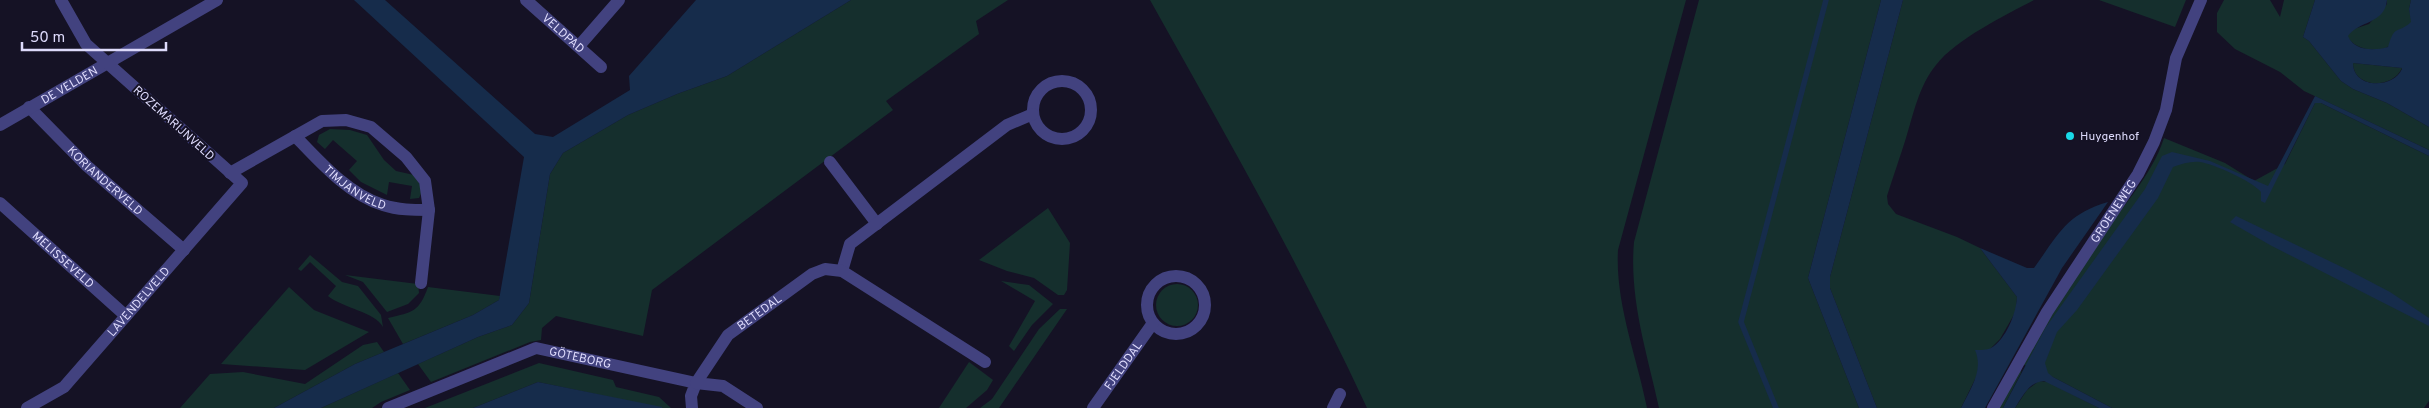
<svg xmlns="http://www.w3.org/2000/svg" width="2429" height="408" font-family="Overpass,sans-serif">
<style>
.green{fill:#152f2d}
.water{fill:#162c4b;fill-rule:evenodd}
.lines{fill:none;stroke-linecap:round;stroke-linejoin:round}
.stream{stroke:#162c4b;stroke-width:5.5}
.street{stroke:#42427f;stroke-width:12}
.poi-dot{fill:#19d9e8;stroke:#151225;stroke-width:2}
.labels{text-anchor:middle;stroke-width:4;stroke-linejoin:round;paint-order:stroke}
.street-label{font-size:12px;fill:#dddafb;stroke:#151225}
.poi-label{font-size:12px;fill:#dddafb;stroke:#151225;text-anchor:start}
</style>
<rect width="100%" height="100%" fill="#151225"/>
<g class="green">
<polygon points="851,0 1008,0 976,21 979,34 886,101 893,110 652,290 643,336 556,316 542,328 541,340 530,342 431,382 418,364 478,337 512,325 529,303 550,174 563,153 628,115 677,94 727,76"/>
<path d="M1150 0H1686L1618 250C1615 303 1637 357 1647 408H1367C1302 268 1225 134 1150 0Z"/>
<path d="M1699 0H1881L1808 278 1859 408H1659C1647 353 1629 299 1634 242Z"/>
<path d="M1903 0H2034C2006 15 1956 39 1936 65 1919 86 1914 112 1906 138 1900 157 1893 177 1887 196L1888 204 1896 214 1957 237 1980 248 2017 297 2016 311 2000 339 1979 360 1978 373 1961 408H1877L1830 288V277Z"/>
<polygon points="2099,0 2186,0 2175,27"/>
<polygon points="2224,0 2270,0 2280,17 2284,0 2315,0 2303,37 2309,41 2341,81 2353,89 2387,103 2429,127 2429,150 2304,91 2280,72 2235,49 2217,32 2217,13"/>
<path d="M2387 0H2411L2409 9 2412 22C2404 29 2398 39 2389 46 2378 54 2353 49 2347 36L2351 30 2369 24 2387 4Z"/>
<path d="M2353 63 2402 68C2392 90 2353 88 2353 63Z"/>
<path d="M2315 103H2321L2429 156V401L2424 408H2112L2053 377 2022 364 2021 373 2003 408H1999C2028 352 2061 297 2096 244 2118 212 2152 176 2164 138L2225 163 2254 181 2285 164Z"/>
<path d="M330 129 350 130 367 135 384 160 396 171 414 175C419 183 425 188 419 198L410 199 412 186 389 182 387 195 361 182 349 170 357 161 333 140 325 149 317 142 319 135Z"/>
<polygon points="1048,208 1070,243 1067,290 1064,295 1058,295 1034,278 1007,271 979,260"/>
<path d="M310 255 342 282 358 286 381 315 383 327C375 312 343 308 328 296L336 286 310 262 301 271 298 269Z"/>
<polygon points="345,275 418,284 419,293 408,304 387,312 363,282"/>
<polygon points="1001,281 1029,285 1053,304 1032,325 1014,351 1009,346 1035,301"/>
<circle cx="1177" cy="305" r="21"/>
<polygon points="289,287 314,310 369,332 305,370 221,364"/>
<path d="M428 287 500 296 499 300 473 315 403 344 388 318C413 312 419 312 428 287Z"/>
<polygon points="1060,309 1067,309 999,408 980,408 992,399 1039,329"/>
<polygon points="377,342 384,352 355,364 274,408 180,408 210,374 243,372 305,384 363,345"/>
<polygon points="969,362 993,380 987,390 966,408 939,408"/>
<polygon points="539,363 613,380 616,387 659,397 671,408 662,408 538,382 473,408 425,408"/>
<polygon points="398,373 410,390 381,402 372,408 321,408"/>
<polygon points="2039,381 2048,382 2099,408 2015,408 2027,390"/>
</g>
<g class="water">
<polygon points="354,0 385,0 535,134 553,137 630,90 629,76 696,0 851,0 727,76 677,94 628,115 563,153 550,174 529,303 512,325 478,337 321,408 274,408 355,364 473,315 499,300 524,157"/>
<polygon points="1881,0 1903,0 1830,277 1830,288 1877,408 1859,408 1808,278"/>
<path d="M2315 0H2387C2385 24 2358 21 2348 36 2354 51 2374 51 2388 47 2395 23 2397 35 2411 22L2409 9 2411 0H2429V127L2387 103 2353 89 2341 81 2309 41 2303 37ZM2353 63 2402 68V69C2393 89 2353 89 2353 63Z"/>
<path d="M2315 96 2429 150V156L2321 103H2315L2265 203 2261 201V192C2252 181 2214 164 2200 162 2191 161 2182 164 2173 167L2158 198 2077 310 2057 332 2045 363 2048 373 2053 377 2112 408H2099L2044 381C2029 382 2023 396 2015 408H2003L2046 327 2145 189 2162 156 2172 152 2210 161 2268 186Z"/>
<path d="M2108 202 2062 268 1985 408H1961C1970 389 1984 371 1975 350 1980 350 1987 350 1991 348 2006 339 2016 314 2017 297L1980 248 2027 268H2034C2058 235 2066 214 2108 202Z"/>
<polygon points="2236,216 2348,270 2390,292 2429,318 2429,326 2270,245 2230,222"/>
<polygon points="538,382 662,407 662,408 473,408"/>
</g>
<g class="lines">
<polyline class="stream" points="1776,408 1741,322 1826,0"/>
<g class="street">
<path id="s1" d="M526 0 601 67"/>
<polyline points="579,46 619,0"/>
<circle cx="1062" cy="110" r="29"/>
<path id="s2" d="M29 107 87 166 184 250"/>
<path id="s3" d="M0 125 217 0"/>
<path id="s4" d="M295 136C319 161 349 195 383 205 398 210 414 210 429 210"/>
<polyline points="830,162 877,224"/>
<polyline points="230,173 322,121 346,120 371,127 406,157 425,181 429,210 421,283"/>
<path id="s5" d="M0 203 126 316"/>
<polyline points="842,271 850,244 1007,125 1033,114"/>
<circle cx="1176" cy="305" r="29"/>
<path id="s6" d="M27 408 64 387 242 183 86 44 61 0"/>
<path id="s7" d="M388 408 536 348 696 383 691 396 692 408"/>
<path id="s8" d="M757 408 723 386 696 383 728 335 812 274 825 269 842 271 985 362"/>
<path id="s9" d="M1093 408 1153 323"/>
<polyline points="1333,408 1340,394"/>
<path id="s10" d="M1993 408 2047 312 2138 174 2154 142 2166 110 2176 58 2201 0"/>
</g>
</g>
<circle class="poi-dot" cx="2070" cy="136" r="5"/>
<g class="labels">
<g class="street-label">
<text dy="4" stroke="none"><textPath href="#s1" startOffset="50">VELDPAD</textPath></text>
<text dy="4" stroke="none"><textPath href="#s3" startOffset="80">DE VELDEN</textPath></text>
<text transform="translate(174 123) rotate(42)" y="4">ROZEMARIJNVELD</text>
<text dy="4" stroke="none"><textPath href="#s2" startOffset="106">KORIANDERVELD</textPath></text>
<text dy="4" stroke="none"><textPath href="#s4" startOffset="80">TIMJANVELD</textPath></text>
<text dy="4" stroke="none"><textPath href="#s10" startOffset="231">GROENEWEG</textPath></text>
<text dy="4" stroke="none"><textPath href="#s5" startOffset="85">MELISSEVELD</textPath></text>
<text dy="4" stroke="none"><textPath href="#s6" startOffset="156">LAVENDELVELD</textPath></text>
<text dy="4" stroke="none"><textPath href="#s8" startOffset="164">BETEDAL</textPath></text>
<text dy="4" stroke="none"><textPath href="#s7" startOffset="205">GÖTEBORG</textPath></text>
<text dy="4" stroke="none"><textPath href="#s9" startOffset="52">FJELDDAL</textPath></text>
</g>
<g class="poi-label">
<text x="2080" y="140">Huygenhof</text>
</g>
</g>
<path d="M22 42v8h144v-8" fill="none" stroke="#dddafb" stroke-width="2.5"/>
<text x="30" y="42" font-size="15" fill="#dddafb" stroke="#151225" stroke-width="4" paint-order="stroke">50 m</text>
</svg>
